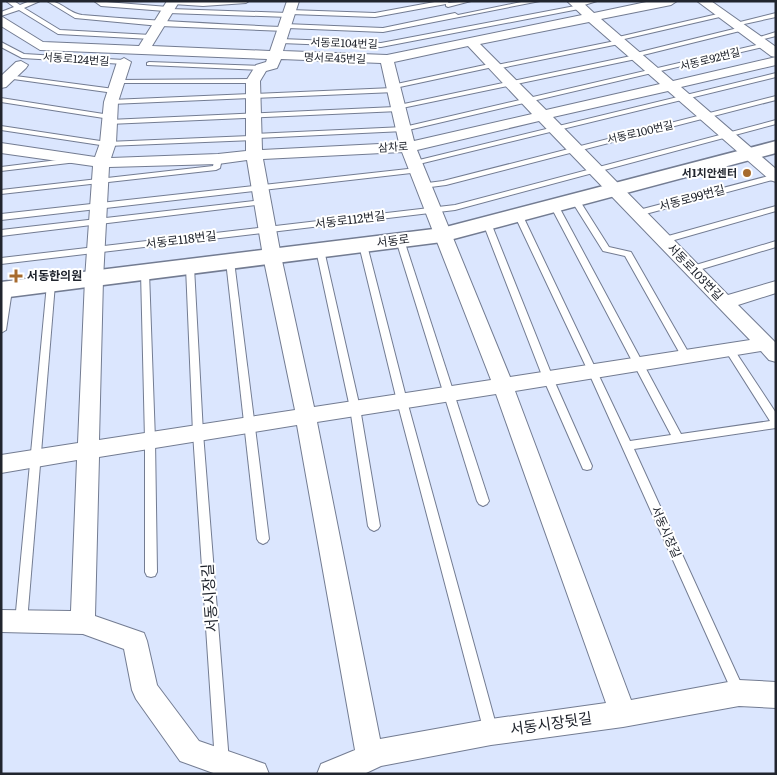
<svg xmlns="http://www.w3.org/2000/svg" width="777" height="775" font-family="Literata,'Noto Sans KR',serif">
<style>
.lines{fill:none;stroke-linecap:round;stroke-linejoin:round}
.service-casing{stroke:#737c92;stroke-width:2}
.minor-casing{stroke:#737c92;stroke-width:2}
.tertiary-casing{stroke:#737c92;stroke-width:3}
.service{fill:#fff;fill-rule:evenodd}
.minor{fill:#fff;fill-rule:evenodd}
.tertiary{fill:#fff;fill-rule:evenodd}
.poi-dot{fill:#a76b2e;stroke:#fff;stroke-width:2}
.labels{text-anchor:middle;stroke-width:4;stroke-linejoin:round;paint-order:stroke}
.far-street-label{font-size:11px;fill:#21252e;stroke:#fff}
.far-poi-label{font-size:11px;font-weight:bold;fill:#21252e;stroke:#fff;text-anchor:end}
.street-label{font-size:12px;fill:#21252e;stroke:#fff}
.poi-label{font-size:12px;font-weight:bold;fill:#21252e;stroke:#fff;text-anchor:start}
.near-street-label{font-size:15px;fill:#21252e;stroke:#fff}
</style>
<rect width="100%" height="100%" fill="#dbe6fe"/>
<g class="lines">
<defs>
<g id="service">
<polygon points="6,1 14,1 20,5 30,1 40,1 24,8 60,30 151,35 154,37 151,39 58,34 19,10 1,16 1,12 14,7"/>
<path d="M47 1C62 1 68 13 82 15 149 21 215 24 282 27L283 25 285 24 383 28 455 13 458 15 526 1H540L383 32 288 28 287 30 285 31 160 26 75 18Z"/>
<polygon points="94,1 168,7 171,9 288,13 288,11 290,10 375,13 440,1 449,1 448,3 471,1 448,7 446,6 446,4 375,17 291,14 291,16 289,17 168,13 165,11 101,6"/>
<polygon points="170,1 249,1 246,3 203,6 173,4"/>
<polygon points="585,1 597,1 581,6 581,8 579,9 381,47 281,43 278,41 281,39 381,43 575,6 575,4"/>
<polygon points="722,13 724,14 724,16 620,40 622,42 619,44 496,69 493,67 395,88 399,90 395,92 111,104 107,102 111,100 393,88 390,86 392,85 494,63 497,65 615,41 613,39 614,38"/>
<polygon points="776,13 776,17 735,26 732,24"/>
<polygon points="742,27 745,29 744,30 639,56 638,58 636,59 402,108 399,111 109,124 105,122 109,120 395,107 399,105 631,56 632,54"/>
<polygon points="776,32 776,36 756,41 753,39"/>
<polygon points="1,42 24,54 124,60 127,62 124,64 22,58 1,47"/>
<polygon points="765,43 768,45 767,46 404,131 258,138 254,140 107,146 1,130 1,126 107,142 250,136 254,134 404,127"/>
<polygon points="149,62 261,66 264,68 261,70 147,65 147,63"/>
<polygon points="776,73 776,77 415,165 411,163 415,161"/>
<polygon points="8,75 114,89 118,91 114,93 6,78 6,76"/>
<polygon points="116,80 253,79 257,81 253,83 114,83 114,81"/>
<polygon points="776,96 776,100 446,185 423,188 419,186 420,184 443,181"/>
<polygon points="1,98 110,115 114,117 110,119 1,102"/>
<polygon points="776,120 776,124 455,210 1,264 1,258 455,205"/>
<polygon points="215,157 218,157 222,159 220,168 216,170 1,194 1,190 213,166"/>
<polygon points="74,158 78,160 77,162 1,171 1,167"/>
<polygon points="417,168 421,170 420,172 1,220 1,214"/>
<polygon points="776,174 776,179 638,216 634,213 635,211"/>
<polygon points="572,198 578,198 609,247 631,252 691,357 689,359 683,359 625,256 603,251 571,200"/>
<polygon points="262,200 265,200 265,204 1,236 1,230"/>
<polygon points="554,202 558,205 681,434 770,421 725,350 730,347 733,348 776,413 776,428 634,449 745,692 744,696 739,698 734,696 588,371 514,214 518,211 522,214 630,441 671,435 550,205"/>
<polygon points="776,206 776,211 664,243 660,240 661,238"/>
<polygon points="487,220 491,223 553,378 592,466 591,469 587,470 583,469 543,378 483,223"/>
<polygon points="400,237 404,240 489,501 487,504 483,506 479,504 477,501 396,240"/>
<polygon points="776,241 776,247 692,272 688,269 689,267"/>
<polygon points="363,242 367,245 407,401 498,732 496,737 491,739 486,737 484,732 397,401 359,245"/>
<polygon points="320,247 324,250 360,408 380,526 378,529 374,531 370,529 368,526 350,408 316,250"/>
<polygon points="230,258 234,261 269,539 267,542 263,544 259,542 257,539 226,261"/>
<polygon points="190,264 194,267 203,433 229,762 227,767 222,769 217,767 215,762 193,433 186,267"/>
<polygon points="145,269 149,272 155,440 157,572 155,576 151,577 147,576 145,572 145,440 141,272"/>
<polygon points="51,281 55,284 27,622 25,626 21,628 17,626 15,622 47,284"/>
<polygon points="7,287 12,290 6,330 1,333 2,290"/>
</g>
<g id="minor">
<path d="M167 1 179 2 152 46 270 51 287 1H299L283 51 387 55 582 15 567 1H581L594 13 651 1H677L671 5 601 19 673 81 776 57 771 56 697 1H711L776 47V65L681 87 776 169V182L770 180 668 91 553 117 728 295 776 281V293L738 305 776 343V362L769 360 761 351 515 391 631 700 739 680 776 682V708L739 706 623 727 491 745 381 766 364 774H317L321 764 355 750 297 425 99 457 95 616 144 633 147 641 157 685 199 741 265 764 269 774H216L180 761 136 699 132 690 124 649 83 634 1 632V610L71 611 77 460 1 473V455L78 443 85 279 93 166 1 153V143L95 157 100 143 104 102 117 62 124 58 131 62 118 102 116 143 111 158 218 154 246 151V81L256 65 266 62 267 59 40 50 1 26V16L43 42 139 46ZM589 22 660 84 546 110 480 44ZM468 46 532 114 414 141 394 62ZM281 59 381 63 399 143 262 150 260 81 266 71 277 68ZM539 121 750 340 510 377 417 150ZM402 152 491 380 314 407 281 256 263 159ZM247 160 263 256 295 410 99 440 103 279 109 167 218 164ZM496 394 606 703 491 719 380 739 317 422Z"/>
<polygon points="21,61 28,65 26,68 6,87 1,88 1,76 16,62"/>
</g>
<polygon id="tertiary" points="776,141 776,153 442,242 1,298 1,282 442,228"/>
</defs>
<use href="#service" class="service-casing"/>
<use href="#minor" class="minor-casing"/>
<use href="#tertiary" class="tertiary-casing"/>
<use href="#service" class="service"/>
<use href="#minor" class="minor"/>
<use href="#tertiary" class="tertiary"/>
</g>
<g class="poi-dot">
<circle cx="747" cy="173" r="5"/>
<path d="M13.5 268.5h5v5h5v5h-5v5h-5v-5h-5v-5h5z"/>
</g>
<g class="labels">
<g class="far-street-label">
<text transform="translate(344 43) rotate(2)" y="4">서동로104번길</text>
<text transform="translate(335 58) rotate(2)" y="4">명서로45번길</text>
<text transform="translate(76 59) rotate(4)" y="4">서동로124번길</text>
<text transform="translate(710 59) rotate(-14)" y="4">서동로92번길</text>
<text transform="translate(640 132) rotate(-13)" y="4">서동로100번길</text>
<text transform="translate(393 147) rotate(-4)" y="4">삼차로</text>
</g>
<g class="far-poi-label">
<text x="737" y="177">서1치안센터</text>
</g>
<g class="street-label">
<text transform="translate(692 198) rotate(-15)" y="4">서동로99번길</text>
<text transform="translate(350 220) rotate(-7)" y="4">서동로112번길</text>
<text transform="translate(181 240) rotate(-7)" y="4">서동로118번길</text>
<text transform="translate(393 241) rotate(-7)" y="4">서동로</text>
<text transform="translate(695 272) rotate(46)" y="4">서동로103번길</text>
<text transform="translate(666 532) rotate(66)" y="4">서동시장길</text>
</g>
<g class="poi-label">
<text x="27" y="280">서동한의원</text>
</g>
<g class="near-street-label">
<text transform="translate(210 598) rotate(-94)" y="5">서동시장길</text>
<text transform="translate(551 724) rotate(-8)" y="5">서동시장뒷길</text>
</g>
</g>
<rect width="777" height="775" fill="none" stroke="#21252e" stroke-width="5"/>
</svg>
